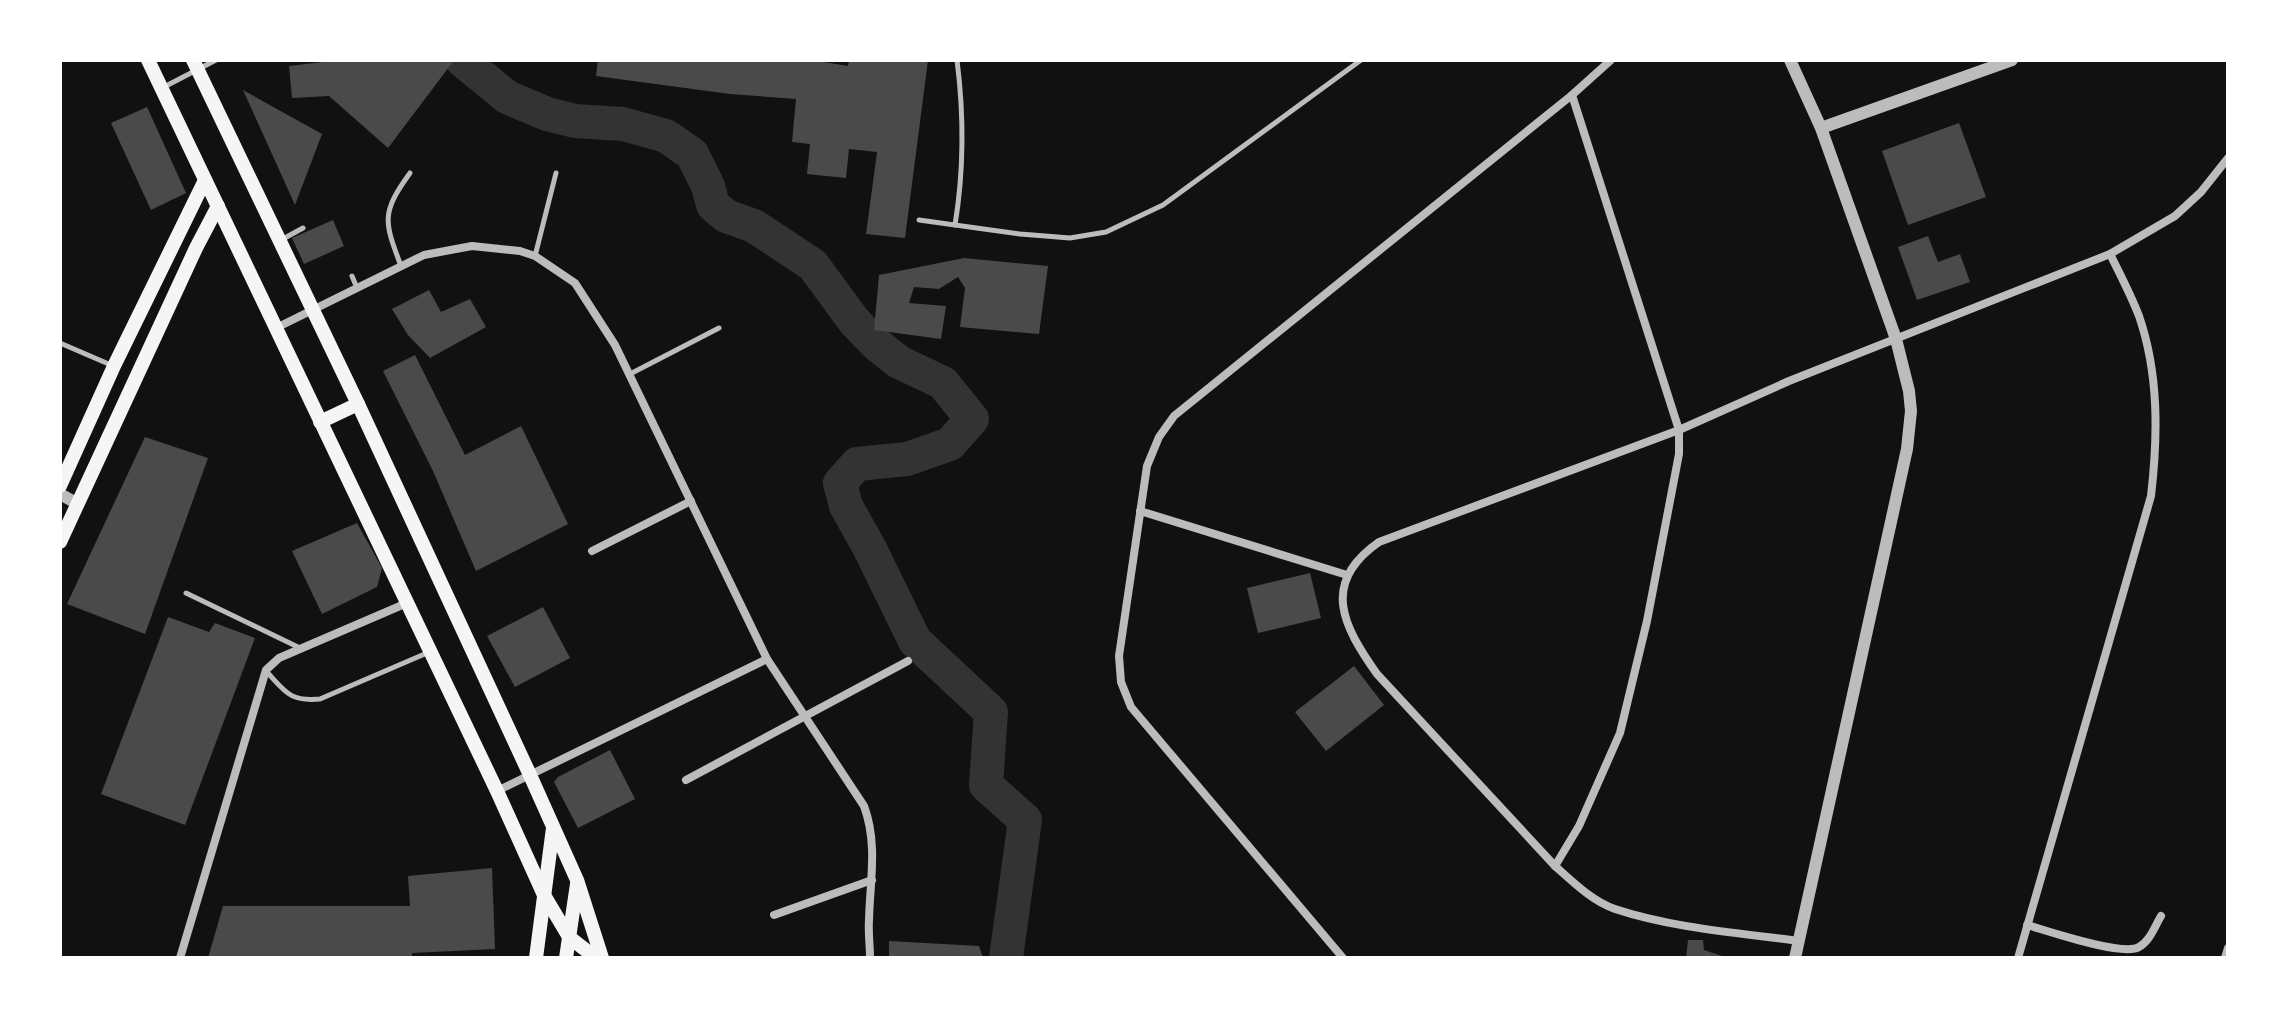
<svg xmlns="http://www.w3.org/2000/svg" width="2288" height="1018" font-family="'Times New Roman',serif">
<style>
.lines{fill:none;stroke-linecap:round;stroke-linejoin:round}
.river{stroke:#333;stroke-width:34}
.building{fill:#4a4a4a}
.service{stroke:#bcbcbc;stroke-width:5}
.minor{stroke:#bcbcbc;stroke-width:8}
.tertiary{stroke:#bcbcbc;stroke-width:12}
.secondary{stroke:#f5f5f5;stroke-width:14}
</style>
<rect width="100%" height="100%" fill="#111"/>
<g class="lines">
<polyline class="river" points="462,60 507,97 547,114 575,121 623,124 666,136 692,154 708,186 713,205 726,216 754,226 813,265 854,321 876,344 899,362 943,383 972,419 950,444 907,459 857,464 840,483 846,506 870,549 915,641 991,712 986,785 1025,820 1006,958"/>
</g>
<g class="building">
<polygon points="323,60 449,60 452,63 388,148 329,96 292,98 289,66 323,62"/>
<polygon points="598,60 811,60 848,66 849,60 928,60 905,238 866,234 877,152 849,149 846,178 807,174 810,144 792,142 796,99 730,94 596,76"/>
<polygon points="243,90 322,134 295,205"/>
<polygon points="147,107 186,193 151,210 111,123"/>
<polygon points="1959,123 1986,197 1908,225 1882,151"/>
<polygon points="333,220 344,246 304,264 292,238"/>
<polygon points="1928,236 1938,262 1960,254 1970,282 1917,300 1898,247"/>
<polygon points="964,258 1048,266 1039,334 960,327 965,288 958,277 939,289 914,287 909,303 946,306 941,339 874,330 879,275"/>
<polygon points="429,290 441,312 470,299 486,327 430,358 408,335 392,309"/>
<polygon points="415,355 465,455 521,426 568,524 476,571 433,471 383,371"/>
<polygon points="145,437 208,458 145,634 67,604"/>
<polygon points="357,523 382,568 377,587 322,614 292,551"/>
<polygon points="1310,573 1321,618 1258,633 1247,588"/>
<polygon points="543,607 570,658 515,687 487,636"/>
<polygon points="168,617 209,632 215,623 255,638 185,825 101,794"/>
<polygon points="1354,666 1384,705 1326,751 1295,712"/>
<polygon points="610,750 635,799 578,828 554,782 558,777"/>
<polygon points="492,868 495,949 412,953 412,958 208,958 223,906 410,906 408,876"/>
<polygon points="1688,940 1703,940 1704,950 1728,958 1686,958"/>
<polygon points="889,941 979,946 983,958 889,958"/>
</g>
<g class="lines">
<g class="service">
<polyline points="162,88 216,60"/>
<polyline points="919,220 1020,234 1070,238 1106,232 1163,205 1361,60"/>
<path d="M955 225C964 170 964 115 957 60"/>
<polyline points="281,240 303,228"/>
<polyline points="535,256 556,173"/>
<path d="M401 266C384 221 381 213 410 173"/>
<polyline points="352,276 357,288"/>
<polyline points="60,343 111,365"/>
<polyline points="630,374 719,328"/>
<polyline points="186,593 300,648"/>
<path d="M266 671C285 691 289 702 320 699L427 653"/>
</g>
<g class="minor">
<path d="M276 328 424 255 472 246 520 251 535 256 575 283 615 345 767 659 864 806C878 844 870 880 869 920 868 932 870 945 870 958"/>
<polyline points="1140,511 1347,575"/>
<polyline points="592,551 691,501"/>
<polyline points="686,780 908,661"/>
<polyline points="497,791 767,659"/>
<polyline points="1555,866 1579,826 1620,733 1647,621 1679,454 1679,430 1572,95"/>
<polyline points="774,915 872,880"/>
<path d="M2027 925C2048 931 2123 957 2139 947 2150 941 2155 926 2161 916"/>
<path d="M1799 941C1739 933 1672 928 1615 909 1592 901 1573 882 1555 866L1377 674C1343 626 1320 583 1379 542L1679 430 1789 381 2110 254 2175 216 2201 192 2228 158"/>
<polyline points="180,958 266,670 279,658 407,603"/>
<polyline points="1343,958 1131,707 1121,682 1119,656 1147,466 1159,437 1174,416 1572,95 1611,60"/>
<path d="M2018 958 2151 496C2158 436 2159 374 2139 316 2131 295 2120 274 2110 254"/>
<polyline points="2225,958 2228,948"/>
</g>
<g class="tertiary">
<polyline points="1790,60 1821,128 1896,339 1909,391 1911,411 1907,449 1795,958"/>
<polyline points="1821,128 2012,60"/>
<polyline points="60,494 78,504"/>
</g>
<g class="secondary">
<polyline points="148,60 497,791 544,895 569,937 596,958"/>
<polyline points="193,60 358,404 530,775 577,880 602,958"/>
<polyline points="320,422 358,404"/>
<polyline points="60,486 114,366 205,180"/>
<polyline points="60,542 196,248 218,206"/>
<polyline points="536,958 553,828"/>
<polyline points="566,958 577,884"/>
</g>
</g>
<rect width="2288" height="1018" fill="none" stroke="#ffffff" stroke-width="124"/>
</svg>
